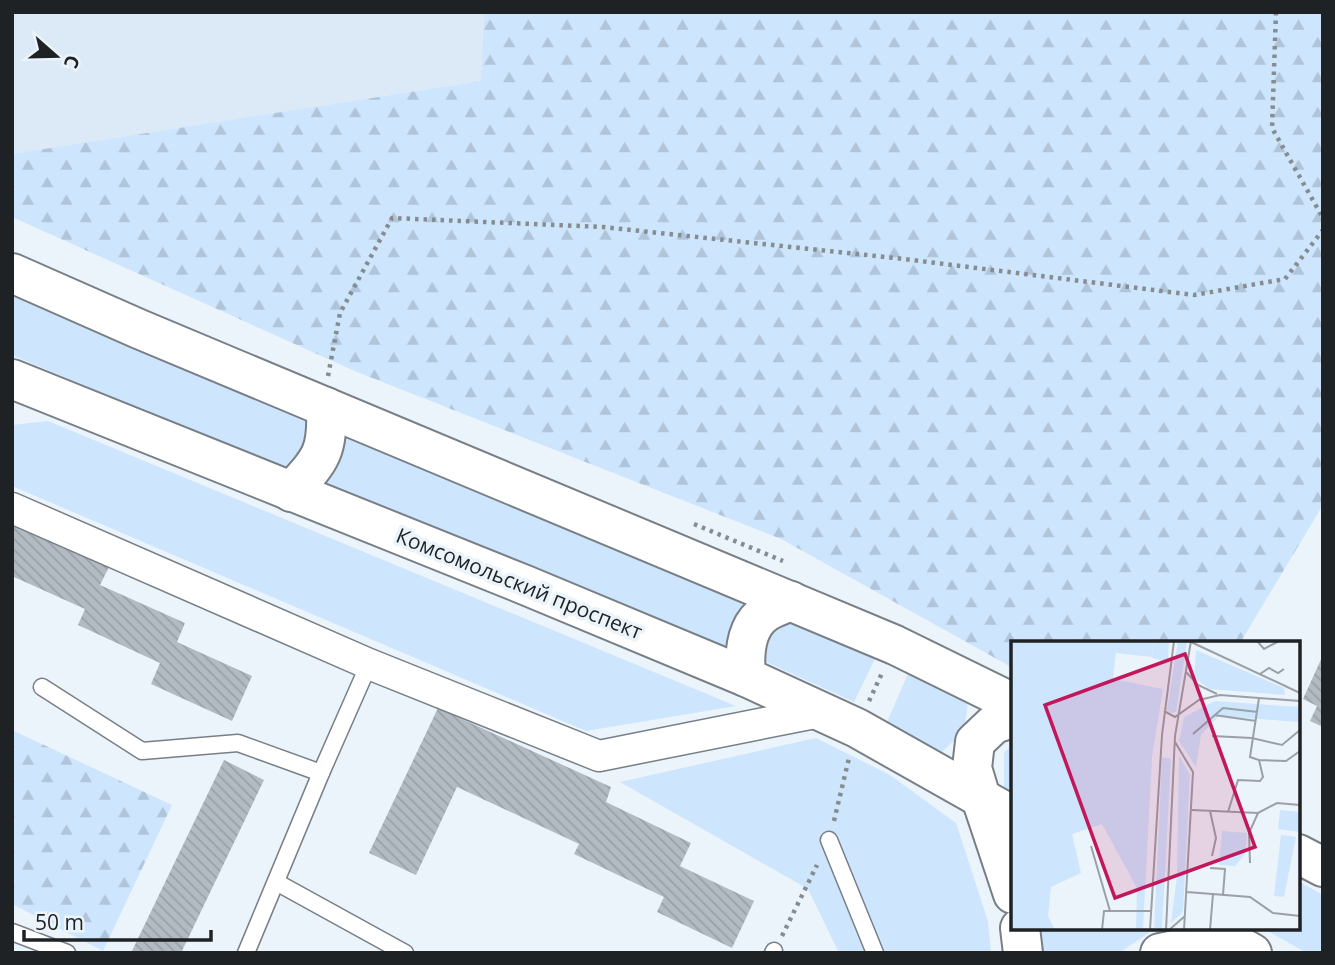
<svg xmlns="http://www.w3.org/2000/svg" width="1335" height="965" font-family="'Open Sans',sans-serif">
<style>
.built{fill:#dceaf7}
.green{fill:#cde6fe}
.forest{fill:url(#forest-firs)}
.building{fill:url(#building-back-hatch)}
.lines{fill:none;stroke-linecap:round;stroke-linejoin:round}
.lane-casing{stroke:#787f86;stroke-width:19}
.street-casing{stroke:#787f86;stroke-width:33}
.secondary-casing{stroke:#787f86;stroke-width:42}
.primary-casing{stroke:#787f86;stroke-width:42}
.path{stroke:#868c90;stroke-width:4.5;stroke-dasharray:3.5 5;stroke-linecap:butt}
.lane{stroke:#fff;stroke-width:16}
.street{stroke:#fff;stroke-width:30}
.secondary{stroke:#fff;stroke-width:38}
.primary{stroke:#fff;stroke-width:38}
.labels{text-anchor:middle;stroke-width:7;stroke-linejoin:round;paint-order:stroke}
.street-label{font-size:21px;fill:#1f2224;stroke:#ecf4fb}
.inset-road{fill:none;stroke:#9aa0a5;stroke-width:2}
.view{fill:#c2185b;fill-opacity:0.15;stroke:#c2185b;stroke-width:3.5}
.inset-edge{fill:none;stroke:#1f2224;stroke-width:3.5}
</style>
<defs>
<pattern id="forest-firs" width="22" height="20" patternUnits="userSpaceOnUse" patternTransform="scale(1.75)"><rect width="22" height="20" fill="#cde6fe"/><path d="M5 1l3.5 6h-7zM16 11l3.5 6h-7z" fill="#b0c5da"/></pattern>
<pattern id="building-back-hatch" width="6" height="6" patternUnits="userSpaceOnUse" patternTransform="scale(1.75)"><rect width="6" height="6" fill="#b3bbc2"/><path d="M-1 5l2 2M0 0l6 6M5-1l2 2" fill="none" stroke="#9aa0a7"/></pattern>
</defs>
<rect width="100%" height="100%" fill="#ecf4fb"/>
<polygon class="built" points="12,12 484,12 481,81 14,154 12,154"/>
<g class="green">
<polygon points="12,295 347,438 757,602 733,622 728,648 328,488 12,355"/>
<polygon points="48,421 736,706 586,731 12,486 12,425"/>
<polygon points="791,619 875,659 854,702 764,661 770,637"/>
<polygon points="908,674 968,702 964,731 942,752 886,724"/>
<polygon points="816,738 890,775 956,823 988,921 991,953 839,953 808,889 620,782"/>
<polygon points="1013,746 1013,793 1004,788 1004,752"/>
<polygon points="1298,881 1323,895 1323,953 1307,953 1262,928 1298,928"/>
<polygon points="1035,928 1156,928 1119,953 1038,953"/>
</g>
<g class="forest">
<polygon points="484,12 1323,12 1323,505 1240,643 1013,643 1013,668 781,539 357,372 12,217 12,154 481,81"/>
<polygon points="12,730 172,805 103,951 12,904"/>
</g>
<g class="building">
<polygon points="12,523 109,567 100,585 185,623 177,642 252,676 232,721 151,684 160,663 78,625 85,609 12,576"/>
<polygon points="1323,655 1323,727 1310,721 1317,706 1303,699"/>
<polygon points="438,708 611,787 606,802 691,843 680,866 754,901 732,948 657,912 664,897 574,854 579,844 457,787 416,875 369,853"/>
<polygon points="224,760 264,780 181,953 131,953"/>
</g>
<g class="lines">
<defs>
<g id="lane">
<polyline points="42,687 142,751 238,743 321,773"/>
<polyline points="829,840 875,953"/>
<polyline points="276,882 405,953"/>
<polyline points="12,932 67,953"/>
<polyline points="246,953 321,773 369,664"/>
<polyline points="773,953 774,951"/>
</g>
<polyline id="street" points="12,508 369,664 599,756 820,712"/>
<g id="secondary">
<polyline points="981,798 1013,894"/>
<polyline points="1020,928 1023,953"/>
<polyline points="1160,953 1226,939"/>
</g>
<g id="primary">
<polyline points="12,273 139,329 895,645 1013,703"/>
<polyline points="12,379 525,585 746,677 857,728 1013,816"/>
<path d="M291 492C321 459 328 453 326 407"/>
<path d="M746 677C744 656 745 627 765 613 772 608 782 605 791 601"/>
<polyline points="981,798 972,768 975,742 994,724 1013,718"/>
<polyline points="1298,854 1323,867"/>
<polyline points="1207,928 1252,953"/>
</g>
</defs>
<use href="#lane" class="lane-casing"/>
<use href="#street" class="street-casing"/>
<use href="#secondary" class="secondary-casing"/>
<use href="#primary" class="primary-casing"/>
<g class="path">
<polyline points="1276,12 1272,128 1323,218"/>
<polyline points="328,376 340,313 392,218 603,227 904,259 1194,295 1285,279 1323,230"/>
<polyline points="694,524 783,561"/>
<polyline points="869,701 883,671"/>
<polyline points="834,821 849,758"/>
<polyline points="782,936 817,865"/>
</g>
<use href="#lane" class="lane"/>
<use href="#street" class="street"/>
<use href="#secondary" class="secondary"/>
<use href="#primary" class="primary"/>
</g>
<g class="labels">
<g class="street-label">
<text transform="translate(519 584) rotate(22)" y="7">Комсомольский проспект</text>
</g>
</g>
<g transform="translate(1011 641)">
<rect width="289" height="289" fill="#ecf4fb"/>
<path d="M143 0H158L157 21 141 17ZM167 0H176L165 71 160 72 156 69ZM185 9 273 47 274 54 199 48 183 37ZM204 60 289 66V81L208 75 190 94 185 126 168 100 173 76ZM168 114 179 134 172 271 160 282 166 235ZM151 116 160 118 151 289H143ZM269 169 289 171V191L267 188ZM270 194 285 196 273 256 263 255Z" fill="#cde6fe"/>
<path d="M0 0H143L141 16 105 12 102 38 152 48 141 116 132 289H125L126 247 91 183 61 193 70 232 40 246 37 275 44 289H0ZM211 190 236 192 234 213 224 225 208 224Z" fill="#cde6fe"/>
<path class="inset-road" d="M246 0 253 8 268 0M180 1 289 52M175 31 187 44 206 53M249 33 258 27 267 32 273 28M153 70 164 76 188 59 209 54 289 60M203 74 245 80M182 93 212 67 247 71M201 95 241 97 271 104 289 89M164 101 182 131 173 289M248 119 275 120 289 110M181 169 247 172 266 162 289 164M199 170 205 197 201 215M217 171 227 139 249 140 252 136 248 119 239 116 248 57M80 205 99 270H141M239 222 238 192 247 172M199 227 214 228 212 254M176 251 239 256 262 272 289 275M91 289 93 270H99M139 289 151 94 163 0M155 289 164 95 180 0M158 289 174 275M199 289 202 253"/>
<path class="view" d="M174 13 244 206 104 257 34 64Z"/>
<rect width="289" height="289" class="inset-edge"/>
</g>
<rect width="1335" height="965" fill="none" stroke="#1f2224" stroke-width="28"/>
<g transform="translate(56 56) rotate(110)" stroke="#ecf4fb" stroke-width="5" paint-order="stroke">
<path d="M0-5L12 26L0 18L-12 26Z" fill="#1f2224"/>
<text y="-10" font-size="19" font-weight="bold" text-anchor="middle" fill="#1f2224">С</text>
</g>
<path d="M24 930v10h187v-10" fill="none" stroke="#1f2224" stroke-width="3.5"/>
<text x="35" y="930" font-size="21" fill="#1f2224" stroke="#ecf4fb" stroke-width="5" paint-order="stroke">50 m</text>
</svg>
